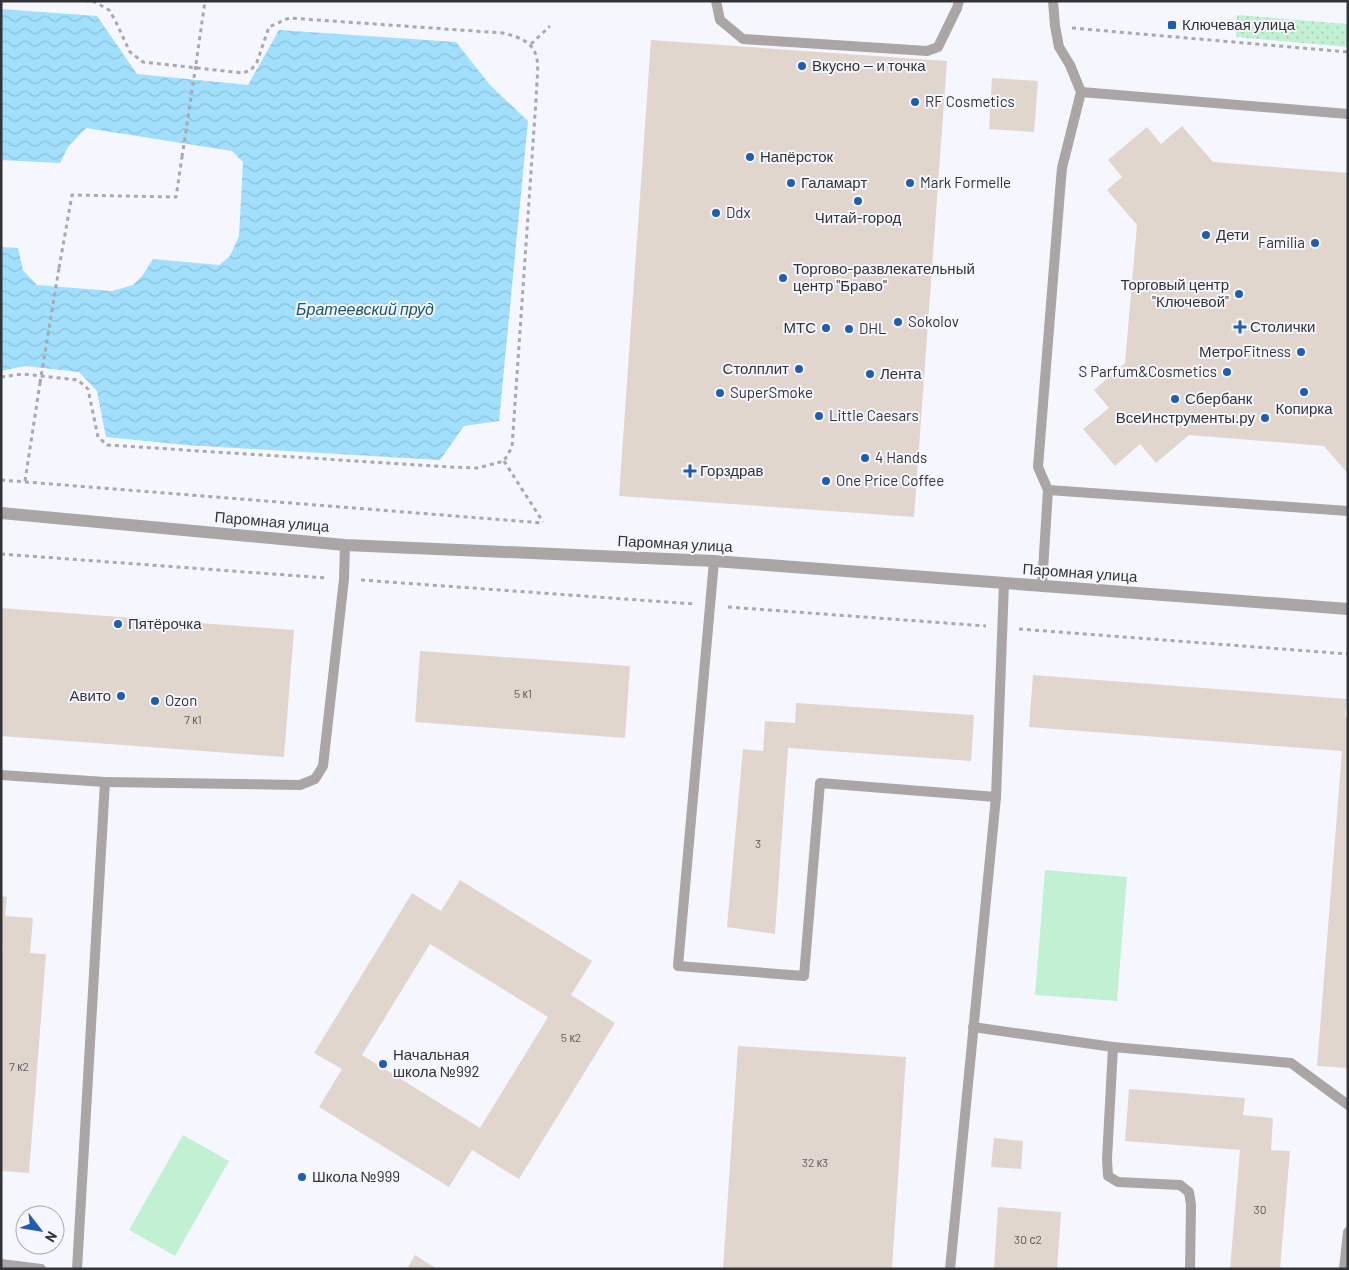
<svg xmlns="http://www.w3.org/2000/svg" width="1349" height="1270" font-family="Barlow,sans-serif">
<style>
.grass{fill:url(#grass-dots)}
.pitch{fill:#c1f1d2}
.water{fill:url(#water-waves)}
.building{fill:#e0d6ce;fill-rule:evenodd}
.lines{fill:none;stroke-linecap:round;stroke-linejoin:round}
.path{stroke:#a8a9ae;stroke-width:3;stroke-dasharray:4 4;stroke-linecap:butt}
.service{stroke:#aba5a5;stroke-width:10}
.minor{stroke:#aba5a5;stroke-width:12}
.path-bridge{stroke:#a8a9ae;stroke-width:3;stroke-dasharray:4 4;stroke-linecap:butt}
.poi-dot{fill:#205daf;stroke:#f6f7fe;stroke-width:2}
.labels{text-anchor:middle;stroke-width:4;stroke-linejoin:round;paint-order:stroke}
.number-label{font-size:12px;fill:#5e5c5d}
.poi-label{font-size:15px;fill:#323337;stroke:#f6f7fe;text-anchor:start}
.street-label{font-size:15px;fill:#323337;stroke:#f6f7fe}
.water-label{font-size:16px;font-style:italic;fill:#17566f;stroke:#f6f7fe}
</style>
<defs>
<pattern id="grass-dots" width="8" height="8" patternUnits="userSpaceOnUse" patternTransform="scale(1.25)"><rect width="8" height="8" fill="#c1f1d2"/><path d="M2 2h.1M6 6h.1" fill="none" stroke="#a6cfb5" stroke-width="1.8" stroke-linecap="round"/></pattern>
<pattern id="water-waves" width="16" height="10" patternUnits="userSpaceOnUse" patternTransform="scale(1.25)"><rect width="16" height="10" fill="#a1dffc"/><path d="M0 5q4-4 8 0t8 0" fill="none" stroke="#8bc0d9"/></pattern>
</defs>
<rect width="100%" height="100%" fill="#f6f7fe"/>
<polygon class="grass" points="1237,15 1348,24 1348,47 1236,37"/>
<g class="pitch">
<polygon points="1045,870 1127,877 1117,1001 1035,995"/>
<polygon points="183,1135 229,1161 175,1256 129,1230"/>
</g>
<polygon class="water" points="1,9 97,16 137,74 248,85 279,30 456,42 490,85 528,121 499,421 464,426 440,460 186,445 106,437 97,391 79,372 25,366 1,371 1,247 18,248 23,270 37,285 112,291 133,285 142,276 153,259 219,265 230,256 239,236 243,162 232,151 86,128 68,147 60,163 1,160"/>
<g class="building">
<polygon points="651,40 947,61 914,517 619,496"/>
<polygon points="992,78 1038,81 1034,132 989,129"/>
<polygon points="1182,126 1213,162 1348,173 1348,474 1324,446 1189,435 1156,463 1140,444 1115,466 1083,429 1109,408 1094,390 1125,363 1137,225 1107,190 1122,177 1108,160 1147,127 1161,144"/>
<polygon points="1,608 294,630 284,757 1,736"/>
<polygon points="420,651 630,666 625,738 415,722"/>
<polygon points="1033,675 1347,699 1345,717 1348,717 1348,1068 1317,1066 1342,751 1029,727"/>
<polygon points="796,703 974,715 971,761 788,748 775,934 727,927 743,749 763,751 765,721 795,723"/>
<path d="M460 880 592 961 571 995 615 1023 519 1179 472 1150 449 1187 319 1107 342 1069 314 1053 412 893 441 911ZM430 944 548 1017 480 1128 362 1055Z"/>
<polygon points="1,896 7,897 5,916 33,918 30,953 46,954 29,1173 1,1171 1,964 3,947 1,947"/>
<polygon points="738,1046 906,1057 892,1269 723,1269"/>
<polygon points="1129,1089 1245,1098 1243,1115 1273,1118 1271,1150 1290,1151 1280,1269 1230,1269 1240,1150 1125,1141"/>
<polygon points="994,1138 1023,1141 1021,1169 991,1167"/>
<polygon points="998,1207 1061,1212 1057,1269 994,1269"/>
<polygon points="415,1255 437,1269 407,1269"/>
</g>
<g class="lines">
<g class="path">
<polyline points="1072,28 1348,52"/>
<polyline points="531,44 550,26"/>
<polyline points="196,64 205,1"/>
<polyline points="59,268 72,195 176,197 182,157"/>
<path d="M1 377 23 374 78 380 88 389 98 437 107 445 449 467 477 468 504 461 512 447 536 100C537 63 547 43 503 33L289 18 269 27 257 62 251 70 243 73 143 62 130 52 115 20 109 10 95 2 87 1"/>
<polyline points="504,461 543,522"/>
<polyline points="1,480 543,523"/>
<polyline points="25,481 40,383"/>
<polyline points="1,554 327,578"/>
<polyline points="361,580 694,604"/>
<polyline points="728,607 986,626"/>
<polyline points="1019,629 1348,654"/>
</g>
<g class="service">
<polyline points="716,1 720,20 743,39 927,51 938,47 957,8 959,1"/>
<polyline points="1053,1 1055,26 1059,47 1070,65 1081,92 1062,168 1060,191 1038,467 1048,490 1348,511"/>
<polyline points="1081,92 1348,114"/>
<polyline points="714,561 678,966 804,976 820,783 996,797"/>
<polyline points="1042,586 1048,490"/>
<polyline points="1,775 105,782 77,1269"/>
<polyline points="105,782 300,785 315,779 323,766 344,579 345,545"/>
<polyline points="973,1027 1113,1047 1291,1063 1348,1105"/>
<polyline points="1113,1047 1107,1159 1108,1176 1118,1182 1180,1185 1189,1192 1191,1205 1190,1269"/>
<polyline points="1,1264 41,1269"/>
<polyline points="950,1269 996,797 1004,583"/>
<polyline points="1344,1269 1348,1232"/>
</g>
<polyline class="minor" points="1,513 345,545 714,561 1348,609"/>
<g class="path-bridge">
<polyline points="182,157 196,64"/>
<polyline points="40,383 59,268"/>
</g>
</g>
<g class="poi-dot">
<rect x="1167" y="20" width="10" height="10" rx="2.5"/>
<circle cx="802" cy="66" r="5"/>
<circle cx="915" cy="102" r="5"/>
<circle cx="750" cy="157" r="5"/>
<circle cx="791" cy="183" r="5"/>
<circle cx="910" cy="183" r="5"/>
<circle cx="858" cy="201" r="5"/>
<circle cx="716" cy="213" r="5"/>
<circle cx="1206" cy="235" r="5"/>
<circle cx="1315" cy="243" r="5"/>
<circle cx="783" cy="278" r="5"/>
<circle cx="1239" cy="294" r="5"/>
<circle cx="898" cy="322" r="5"/>
<path d="M1237.5 319.5h5v5h5v5h-5v5h-5v-5h-5v-5h5z"/>
<circle cx="826" cy="328" r="5"/>
<circle cx="849" cy="329" r="5"/>
<circle cx="1301" cy="352" r="5"/>
<circle cx="799" cy="369" r="5"/>
<circle cx="1227" cy="372" r="5"/>
<circle cx="870" cy="374" r="5"/>
<circle cx="1304" cy="392" r="5"/>
<circle cx="720" cy="393" r="5"/>
<circle cx="1175" cy="399" r="5"/>
<circle cx="819" cy="416" r="5"/>
<circle cx="1265" cy="418" r="5"/>
<circle cx="865" cy="458" r="5"/>
<path d="M687.5 463.5h5v5h5v5h-5v5h-5v-5h-5v-5h5z"/>
<circle cx="826" cy="481" r="5"/>
<circle cx="118" cy="624" r="5"/>
<circle cx="121" cy="696" r="5"/>
<circle cx="155" cy="701" r="5"/>
<circle cx="383" cy="1064" r="5"/>
<circle cx="302" cy="1177" r="5"/>
</g>
<g class="labels">
<g class="number-label">
<text x="523" y="698">5 к1</text>
<text x="193" y="724">7 к1</text>
<text x="758" y="848">3</text>
<text x="571" y="1042">5 к2</text>
<text x="19" y="1071">7 к2</text>
<text x="815" y="1167">32 к3</text>
<text x="1260" y="1214">30</text>
<text x="1028" y="1244">30 с2</text>
</g>
<g class="poi-label">
<text x="1182" y="30">Ключевая улица</text>
<text x="812" y="71">Вкусно — и точка</text>
<text x="925" y="107">RF Cosmetics</text>
<text x="760" y="162">Напёрсток</text>
<text x="801" y="188">Галамарт</text>
<text x="920" y="188">Mark Formelle</text>
<text x="726" y="218">Ddx</text>
<text x="858" y="223" text-anchor="middle">Читай-город</text>
<text x="1216" y="240">Дети</text>
<text x="1305" y="248" text-anchor="end">Familia</text>
<text x="793" y="274">Торгово-развлекательный<tspan x="793" dy="17">центр "Браво"</tspan></text>
<text x="1229" y="290" text-anchor="end">Торговый центр<tspan x="1229" dy="17">"Ключевой"</tspan></text>
<text x="908" y="327">Sokolov</text>
<text x="1250" y="332">Столички</text>
<text x="816" y="333" text-anchor="end">МТС</text>
<text x="859" y="334">DHL</text>
<text x="1291" y="357" text-anchor="end">МетроFitness</text>
<text x="789" y="374" text-anchor="end">Столплит</text>
<text x="1217" y="377" text-anchor="end">S Parfum&amp;Cosmetics</text>
<text x="880" y="379">Лента</text>
<text x="730" y="398">SuperSmoke</text>
<text x="1185" y="404">Сбербанк</text>
<text x="1304" y="414" text-anchor="middle">Копирка</text>
<text x="829" y="421">Little Caesars</text>
<text x="1255" y="423" text-anchor="end">ВсеИнструменты.ру</text>
<text x="875" y="463">4 Hands</text>
<text x="700" y="476">Горздрав</text>
<text x="836" y="486">One Price Coffee</text>
<text x="128" y="629">Пятёрочка</text>
<text x="111" y="701" text-anchor="end">Авито</text>
<text x="165" y="706">Ozon</text>
<text x="393" y="1060">Начальная<tspan x="393" dy="17">школа №992</tspan></text>
<text x="312" y="1182">Школа №999</text>
</g>
<g class="street-label">
<text transform="translate(272 522) rotate(5)" y="5">Паромная улица</text>
<text transform="translate(675 544) rotate(3)" y="5">Паромная улица</text>
<text transform="translate(1080 573) rotate(4)" y="5">Паромная улица</text>
</g>
<g class="water-label">
<text x="365" y="315">Братеевский пруд</text>
</g>
</g>
<rect width="1349" height="1270" fill="none" stroke="#323337" stroke-width="5"/>
<g transform="translate(40 1230) rotate(121)"><circle r="24" fill="#f6f7fe" stroke="#a8a9ae"/>
<path d="M0-4L9 19L0 12L-9 19Z" fill="#205daf"/>
<text y="-8" font-size="14" font-weight="bold" text-anchor="middle" fill="#323337">N</text>
</g>
</svg>
